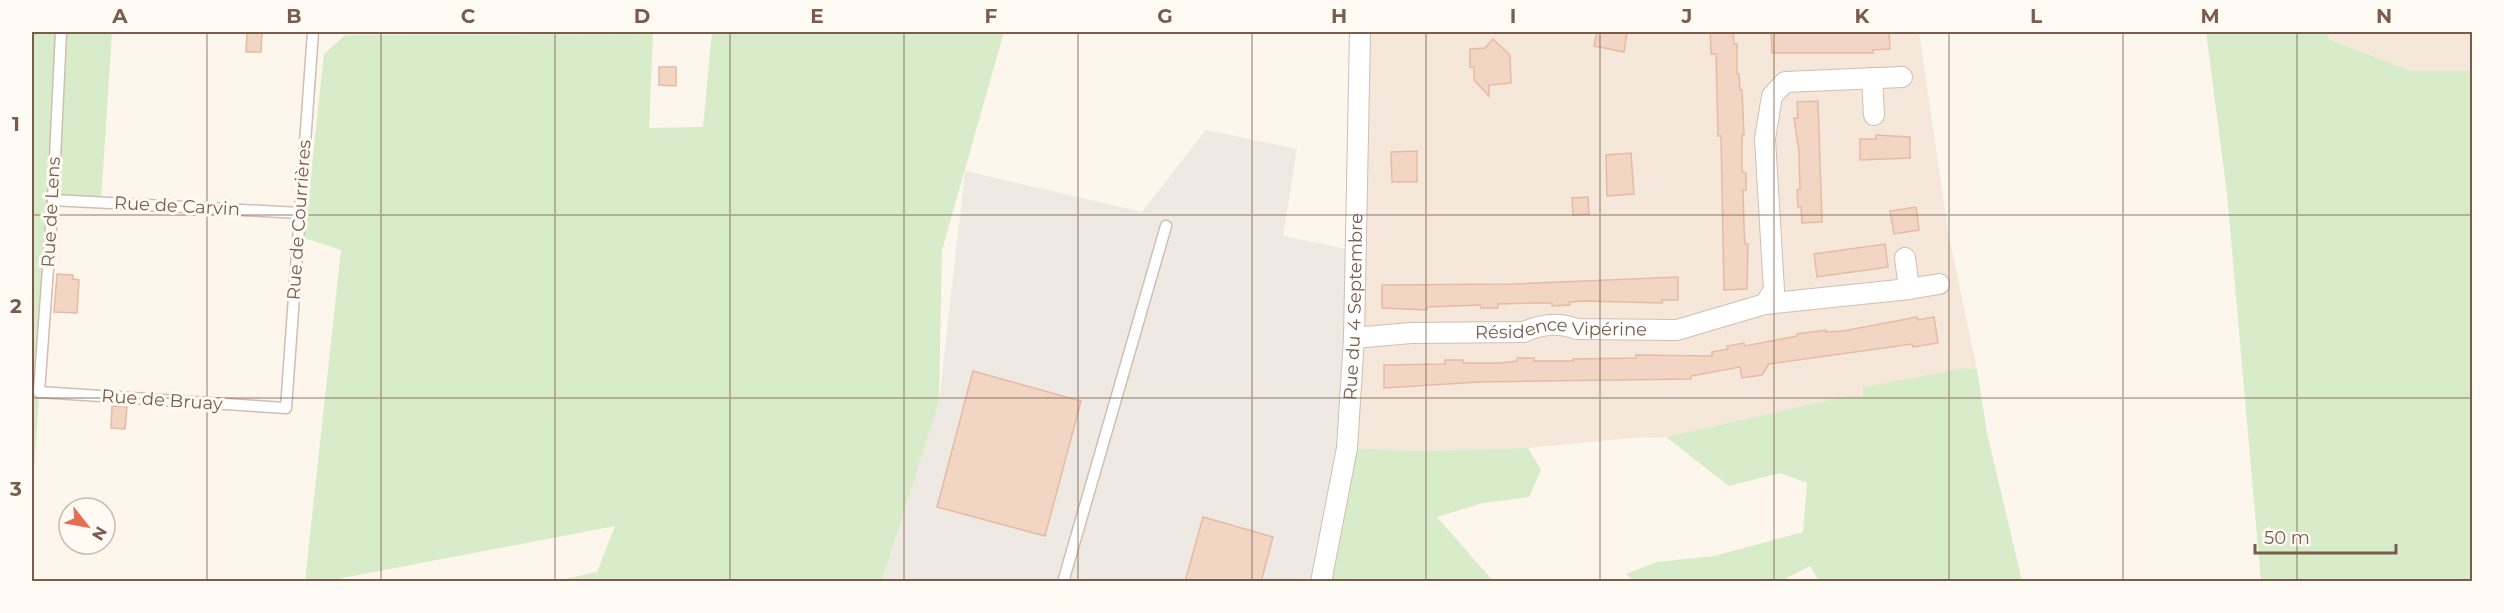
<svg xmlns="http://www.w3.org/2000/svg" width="2504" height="613" font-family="Montserrat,sans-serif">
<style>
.residential{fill:#f5e8da}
.industrial{fill:#efe9e4}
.green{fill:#d8ecc9}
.building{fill:#f3d5c3;stroke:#e6bba3;stroke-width:1.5}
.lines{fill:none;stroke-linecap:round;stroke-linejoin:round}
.service-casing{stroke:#d1beb0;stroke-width:13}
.minor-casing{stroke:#d1beb0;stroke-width:22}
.service{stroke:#fff;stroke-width:10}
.minor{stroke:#fff;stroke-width:20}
.grid{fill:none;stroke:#7a5c4d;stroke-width:1.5;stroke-opacity:0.55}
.labels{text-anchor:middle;stroke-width:6;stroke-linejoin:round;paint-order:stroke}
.street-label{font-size:18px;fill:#7a5c4d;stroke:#fffaf3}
.neatline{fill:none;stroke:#7a5c4d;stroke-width:2}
.grid-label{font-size:20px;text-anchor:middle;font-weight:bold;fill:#7a5c4d}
</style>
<rect width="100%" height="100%" fill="#fdf6ec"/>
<g class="residential">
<polygon points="1360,32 1919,32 1949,236 1977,369 1965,368 1863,387 1863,396 1847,396 1666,437 1631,438 1528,448 1418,451 1347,448"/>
<polygon points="2327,32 2472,32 2472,71 2411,71 2328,38"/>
</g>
<polygon class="industrial" points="1206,130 1297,149 1283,236 1356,251 1354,339 1321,581 882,582 939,402 965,171 1142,212"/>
<g class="green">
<polygon points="32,32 112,32 101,202 53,200 32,498"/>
<polygon points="712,32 1004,32 942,250 939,402 882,581 555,581 597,572 615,526 327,581 305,581 341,250 304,238 324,54 345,35 653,34 649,128 703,127"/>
<polygon points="2206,32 2327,32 2329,39 2411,71 2472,71 2472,581 2261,581 2227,194"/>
<polygon points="1965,368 1977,369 1987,433 2022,581 1819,581 1810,566 1781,581 1635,582 1626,574 1657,562 1714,556 1803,532 1807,483 1780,473 1729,486 1666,437 1847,396 1863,396 1863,387"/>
<polygon points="1347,448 1418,451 1528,448 1541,470 1529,497 1483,503 1437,517 1493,581 1321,582"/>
</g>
<g class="building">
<polygon points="247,32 262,32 261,52 246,52"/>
<polygon points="1597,32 1627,32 1624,52 1594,46"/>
<polygon points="1710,32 1733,32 1734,44 1737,44 1737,74 1739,74 1740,90 1742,90 1744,135 1742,135 1742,172 1746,173 1746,190 1743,190 1744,227 1745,244 1748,244 1747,289 1724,290 1721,136 1718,136 1716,54 1711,54"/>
<polygon points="1771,32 1889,32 1890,49 1873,50 1873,53 1772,53"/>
<polygon points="1493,39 1510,55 1511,83 1489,85 1489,96 1474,80 1474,67 1470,67 1470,49 1485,48"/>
<polygon points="659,67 676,67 676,86 659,85"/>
<polygon points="1818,101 1822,222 1802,223 1801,207 1798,207 1797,190 1800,189 1799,152 1794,118 1798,118 1797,102"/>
<polygon points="1876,135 1910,137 1910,158 1860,160 1860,139 1876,139"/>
<polygon points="1417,151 1417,182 1392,182 1391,152"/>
<polygon points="1631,153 1634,194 1607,196 1606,155"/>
<polygon points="1588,197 1589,214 1573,215 1572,198"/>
<polygon points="1916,207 1919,230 1894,234 1890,211"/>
<polygon points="1885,244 1888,267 1817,277 1814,254"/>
<polygon points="57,274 73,275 73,279 79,280 77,313 54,312"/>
<polygon points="1678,277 1678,300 1662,300 1662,303 1586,301 1569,302 1570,305 1552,306 1552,303 1536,303 1498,304 1498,308 1481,308 1480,305 1427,307 1427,310 1382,308 1382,285 1513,284"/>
<polygon points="1917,317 1918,320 1934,317 1938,343 1913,347 1912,344 1769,364 1762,375 1742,378 1740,367 1691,376 1691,379 1479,382 1384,388 1384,365 1445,364 1445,360 1463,360 1463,363 1500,363 1517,361 1517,358 1534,358 1534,361 1573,361 1573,359 1636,358 1636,355 1712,356 1712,352 1728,349 1727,346 1744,343 1745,346 1797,336 1797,334 1826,330 1826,332 1843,331"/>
<polygon points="973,371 1081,401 1045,536 937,507"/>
<polygon points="112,406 127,407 125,429 111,428"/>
<polygon points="1203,517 1273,537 1261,582 1185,582"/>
</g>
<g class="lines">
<defs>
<g id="service">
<polyline points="61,32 53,200 39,392 286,408 313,32"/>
<polyline points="53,200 300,213"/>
<polyline points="1063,582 1166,226"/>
</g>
<g id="minor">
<polyline points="1872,78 1874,115"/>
<polyline points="1905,258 1909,289"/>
<polyline points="1765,304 1774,290 1765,139 1772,96 1785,82 1902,77"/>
<path id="s1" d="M1354 338 1411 333 1524 332C1542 324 1558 322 1577 329L1677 330 1765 304 1909 289 1939 284"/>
<path id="s2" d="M1321 582 1347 448 1354 338 1360 32"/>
</g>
</defs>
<use href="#service" class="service-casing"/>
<use href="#minor" class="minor-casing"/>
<use href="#service" class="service"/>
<use href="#minor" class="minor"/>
</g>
<path class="grid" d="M207 32V582M381 32V582M555 32V582M730 32V582M904 32V582M1078 32V582M1252 32V582M1426 32V582M1600 32V582M1774 32V582M1949 32V582M2123 32V582M2297 32V582M32 215H2472M32 398H2472"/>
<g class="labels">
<g class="street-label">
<text transform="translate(177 206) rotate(3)" y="6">Rue de Carvin</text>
<text transform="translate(51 212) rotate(-87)" y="6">Rue de Lens</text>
<text transform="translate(299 220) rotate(-86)" y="6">Rue de Courrières</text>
<text dy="6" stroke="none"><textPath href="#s2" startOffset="278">Rue du 4 Septembre</textPath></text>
<text dy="6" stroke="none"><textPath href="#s1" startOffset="208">Résidence Vipérine</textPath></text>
<text transform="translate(162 400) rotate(4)" y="6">Rue de Bruay</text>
</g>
</g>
<rect width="2504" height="613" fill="none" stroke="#fffaf3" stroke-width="66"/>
<g transform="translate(87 526) rotate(121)"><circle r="28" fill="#fffaf3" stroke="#cabbb1" stroke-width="1.5"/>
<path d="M0-4.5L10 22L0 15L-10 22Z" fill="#e76f51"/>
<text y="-9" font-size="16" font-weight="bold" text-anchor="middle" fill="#7a5c4d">N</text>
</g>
<path d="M2255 544v9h141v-9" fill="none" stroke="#7a5c4d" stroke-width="3"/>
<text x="2264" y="544" font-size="18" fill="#7a5c4d" stroke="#fffaf3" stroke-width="4.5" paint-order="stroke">50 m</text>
<rect x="33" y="33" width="2438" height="547" class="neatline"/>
<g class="grid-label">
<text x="120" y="23">A</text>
<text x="294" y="23">B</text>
<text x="468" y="23">C</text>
<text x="642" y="23">D</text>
<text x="817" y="23">E</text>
<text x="991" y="23">F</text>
<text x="1165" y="23">G</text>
<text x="1339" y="23">H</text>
<text x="1513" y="23">I</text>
<text x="1687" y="23">J</text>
<text x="1862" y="23">K</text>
<text x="2036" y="23">L</text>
<text x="2210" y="23">M</text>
<text x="2384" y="23">N</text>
<text x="16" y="131">1</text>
<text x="16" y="313">2</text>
<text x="16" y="496">3</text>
</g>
</svg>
